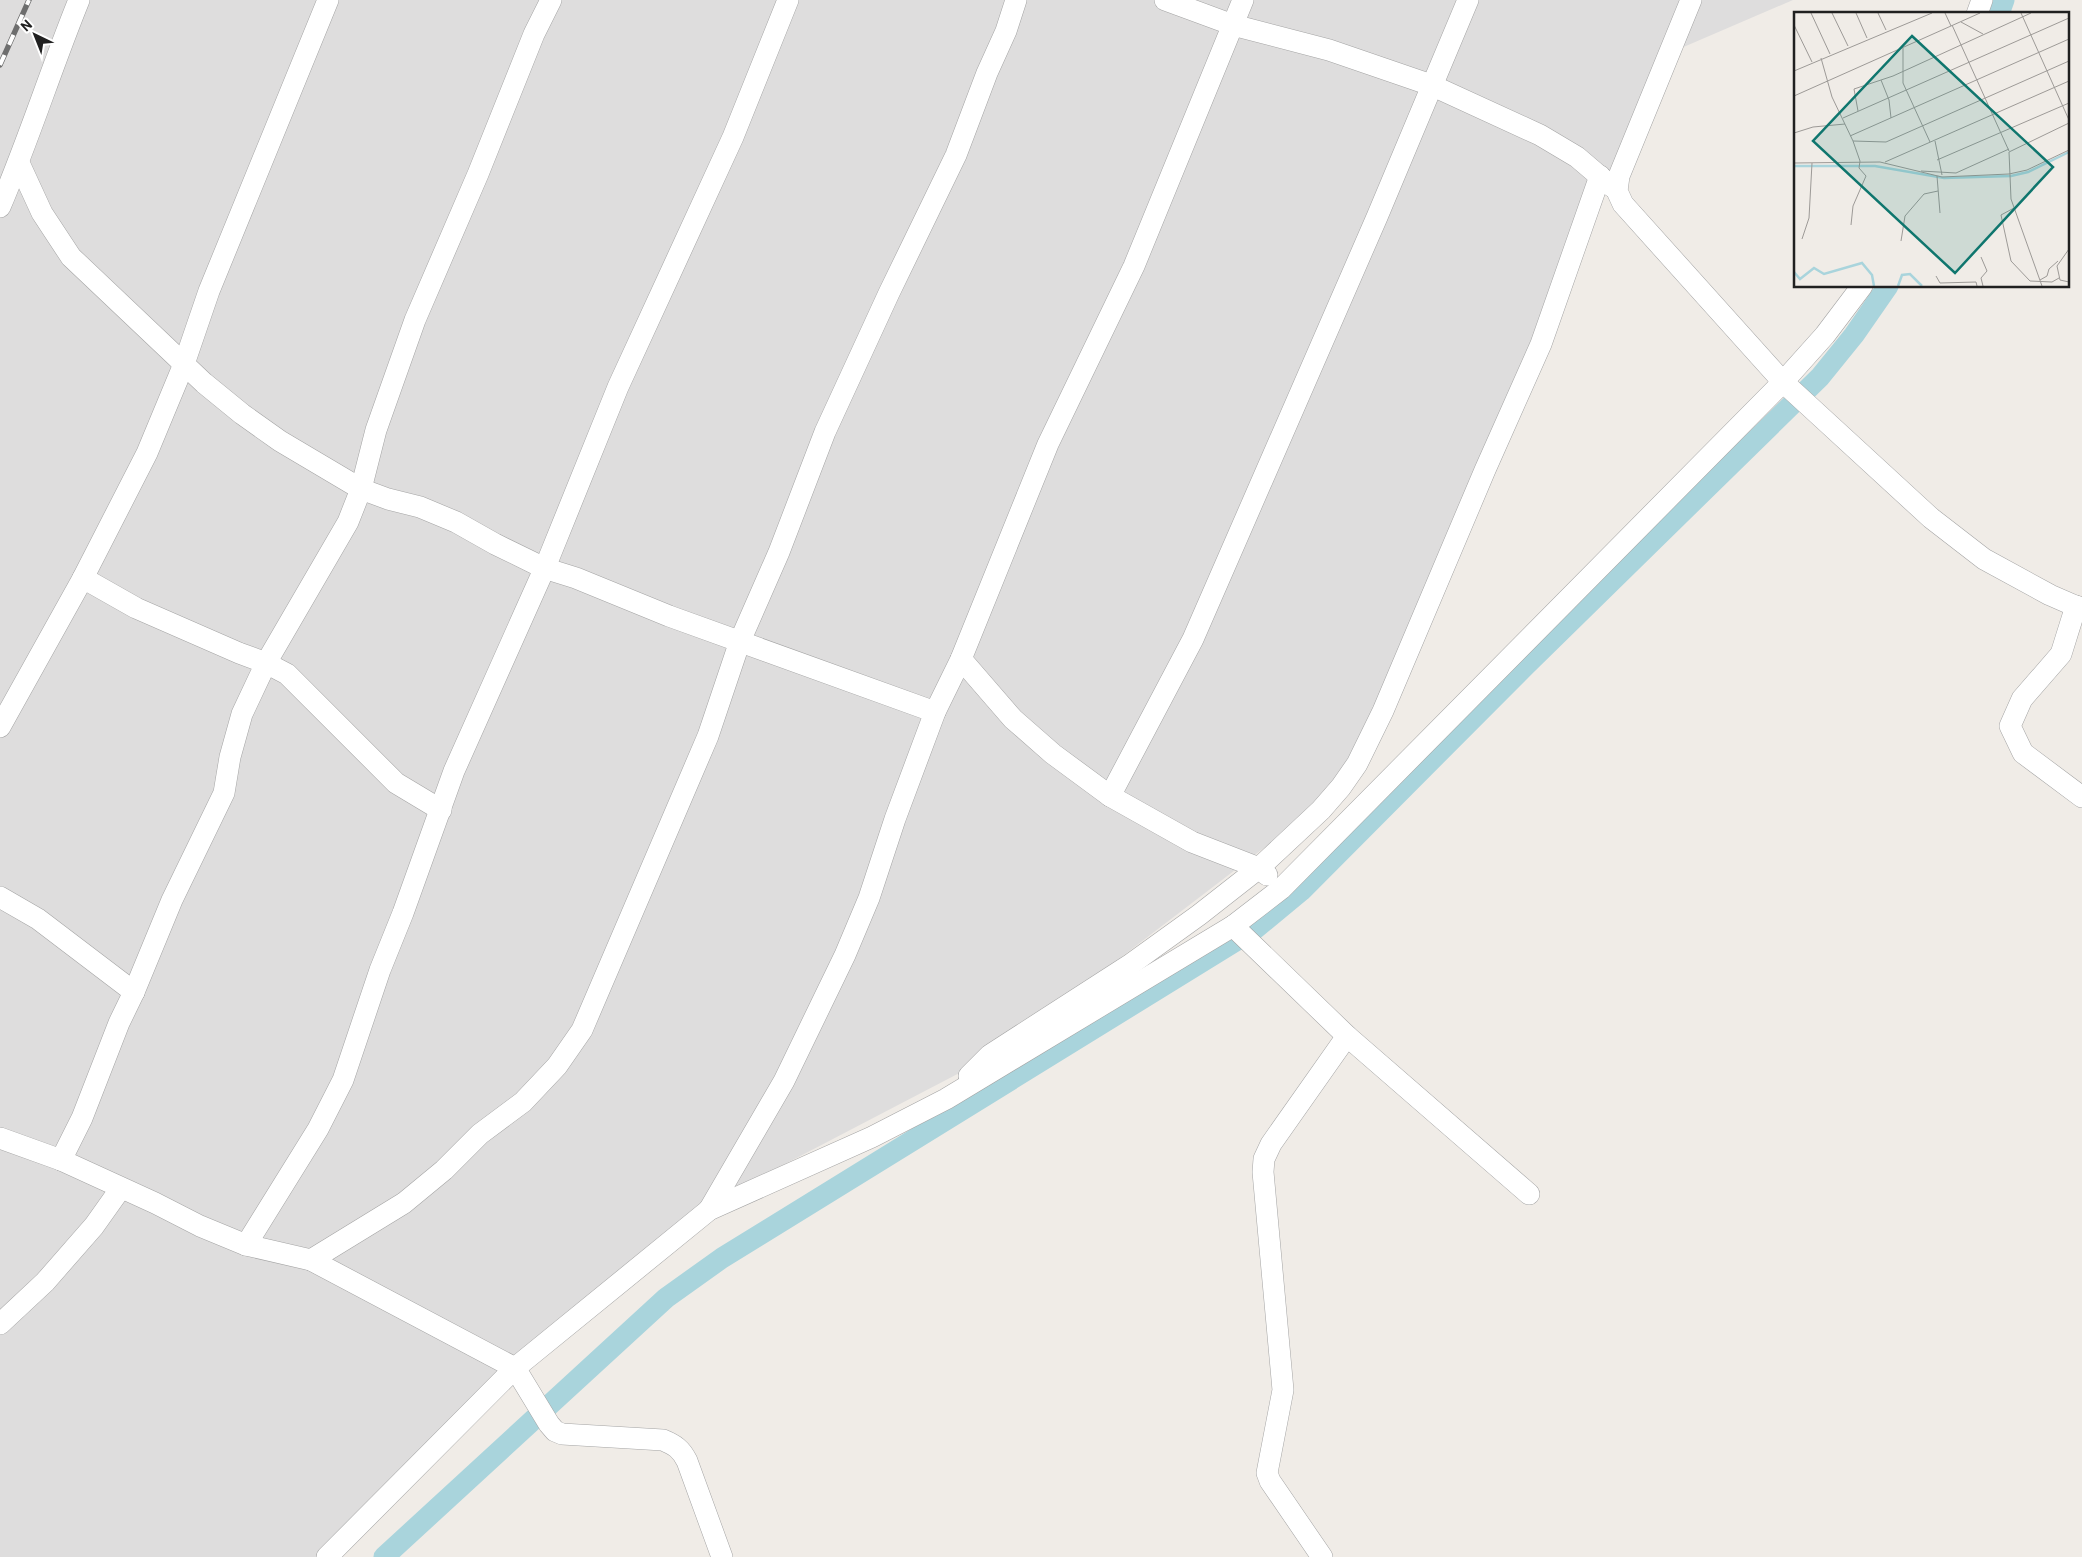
<svg xmlns="http://www.w3.org/2000/svg" width="2082" height="1557" font-family="Barlow,sans-serif">
<style>
.residential{fill:#dedddd}
.lines{fill:none;stroke-linecap:round;stroke-linejoin:round}
.canal{stroke:#a9d4dc;stroke-width:21}
.minor-casing{stroke:#a4a4a4;stroke-width:22}
.minor{stroke:#fff;stroke-width:21}
.rail-casing{stroke:#6e6e6e;stroke-width:5.5}
.rail{stroke:#fff;stroke-width:4;stroke-dasharray:11;stroke-linecap:butt}
.inset-river{fill:none;stroke:#a9d4dc;stroke-width:2.5}
.inset-road{fill:none;stroke:#9d9a97;stroke-width:1}
.view{fill:#0f766e;fill-opacity:0.15;stroke:#0f766e;stroke-width:2.5}
.inset-edge{fill:none;stroke:#202020;stroke-width:2.5}
</style>
<rect width="100%" height="100%" fill="#f0ece7"/>
<polygon class="residential" points="0,0 1793,0 1658,58 1354,779 992,1056 689,1214 326,1557 0,1557"/>
<g class="lines">
<g class="canal">
<polyline points="1999,14 2004,0"/>
<polyline points="384,1557 666,1298 722,1258 1255,929 1301,891 1525,666 1820,377 1854,335 1888,286"/>
</g>
<defs>
<g id="minor">
<polyline points="1165,0 1233,25 1329,50 1431,85 1540,135 1577,157 1611,186"/>
<polyline points="1691,0 1619,176 1617,191 1623,204 1783,382 1931,518 1984,559 2050,595 2082,609"/>
<polyline points="1977,14 1982,0"/>
<polyline points="19,163 42,213 71,257 204,383 242,414 280,441 361,489 388,499 420,507 456,522 495,544 544,568 576,578 669,616 935,712"/>
<path d="M0 207C29 139 51 69 79 0"/>
<polyline points="83,578 136,608 239,653 266,663 287,674 396,783 441,810"/>
<polyline points="2076,606 2061,654 2022,699 2010,726 2023,753 2082,797"/>
<polyline points="961,659 1013,719 1053,754 1110,796 1192,842 1259,868 1267,875"/>
<polyline points="0,727 83,578 147,453 184,364 209,291 328,0"/>
<polyline points="1110,796 1193,639 1377,217 1468,0"/>
<polyline points="0,897 38,919 134,992"/>
<polyline points="1233,926 1347,1036 1529,1194"/>
<polyline points="969,1076 990,1055 1131,964 1199,915 1259,868 1321,810 1341,787 1357,764 1383,711 1485,470 1541,344 1600,176"/>
<path d="M0 1138 61 1160 155 1203 200 1226 246 1245 311 1260 515 1368 549 1424 555 1431 562 1434 663 1440C675 1445 681 1449 687 1461L722 1557"/>
<polyline points="61,1160 82,1118 119,1023 134,992 172,900 224,793 230,757 242,714 266,663 348,522 361,489 376,430 415,320 478,174 534,34 551,0"/>
<polyline points="709,1210 784,1081 845,955 869,898 895,819 935,712 961,659 1048,444 1134,266 1243,0"/>
<polyline points="246,1245 318,1129 343,1080 380,970 403,913 454,771 546,565 618,387 733,137 788,0"/>
<polyline points="311,1260 404,1203 444,1170 480,1134 523,1102 557,1066 582,1030 708,736 740,641 779,552 825,432 889,293 956,155 987,73 1006,31 1016,0"/>
<polyline points="0,1324 45,1282 94,1226 121,1188"/>
<polyline points="327,1557 515,1368 709,1210 872,1137 946,1099 1233,926 1281,889 1783,382 1825,335 1862,286"/>
<polyline points="1322,1557 1270,1481 1267,1473 1283,1390 1263,1172 1264,1159 1271,1144 1347,1036"/>
</g>
</defs>
<use href="#minor" class="minor-casing"/>
<use href="#minor" class="minor"/>
<defs>
<polyline id="rail" points="0,65 29,0"/>
</defs>
<use href="#rail" class="rail-casing"/>
<use href="#rail" class="rail"/>
</g>
<g transform="translate(1794 12)">
<rect width="275" height="275" fill="#f0ece7"/>
<path class="inset-river" d="M0 154H81L150 166 217 164 234 160 275 140M0 260 6 267 20 256 30 262 68 251 78 263 80 274M104 274 108 263 116 262 128 274"/>
<path class="inset-road" d="M17 1 36 42M38 1 54 34M62 1 73 26M84 1 92 18M151 1 157 14 186 1M227 1 275 108M167 10 189 22M0 13 18 50M158 13 215 139M109 36V71L136 130M27 46 38 85 59 129 66 149 65 156 72 164 59 194 57 213M0 59 138 1M87 68 95 88 97 106M0 84 157 14M64 99 60 77 99 64 237 1M49 106 275 6M0 121 19 115 51 112M56 124 275 27M59 129 92 130 275 49M141 129 148 163M143 148 275 91M91 150 275 69M0 151 86 150 148 165 215 162 233 158 275 138M127 159 162 161 215 137M143 164 146 201M220 196 207 203 217 249 236 269 258 270 265 266M8 227 15 206 18 151M107 229 111 204 130 182 144 179M275 237 263 254 266 268 275 270M187 245 193 259 187 266 189 274M142 264 146 271 182 270 183 274M246 268 253 264 255 257 264 249M248 274 217 187 215 140 275 111"/>
<path class="view" d="M118 24 259 155 161 261 19 129Z"/>
<rect width="275" height="275" class="inset-edge"/>
</g>
<g transform="translate(35 35) rotate(317)" stroke="#ffffff" stroke-width="4" paint-order="stroke">
<path d="M0-4L9 19L0 12L-9 19Z" fill="#202020"/>
<text y="-8" font-size="14" font-weight="bold" text-anchor="middle" fill="#202020">N</text>
</g>
</svg>
